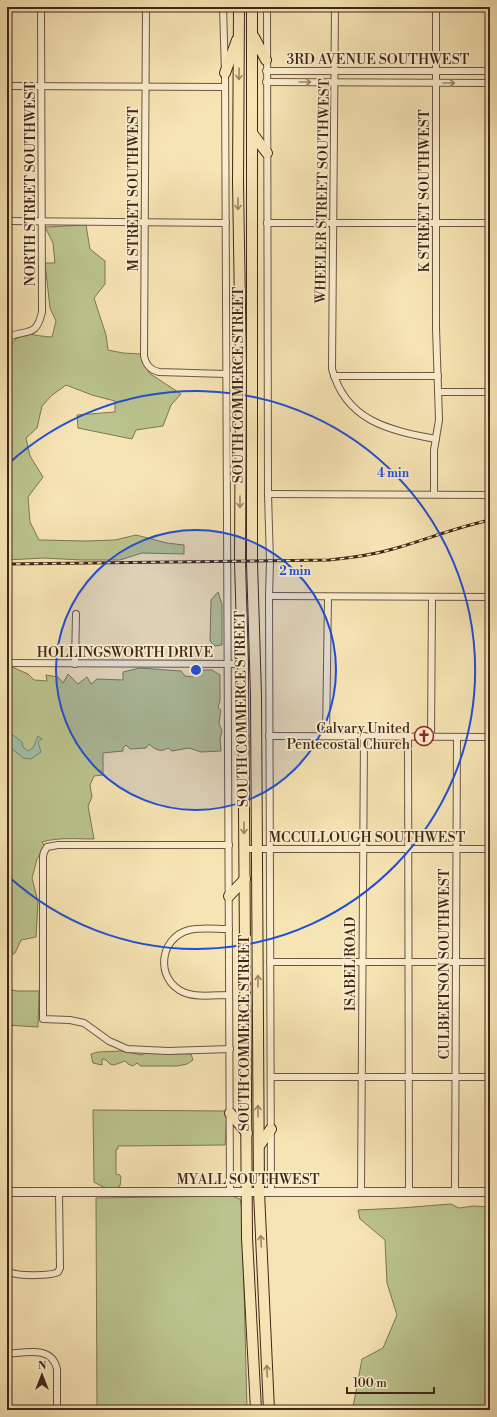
<svg xmlns="http://www.w3.org/2000/svg" width="497" height="1417" font-family="'Libre Bodoni',serif">
<style>
.green{fill:#bbc48e;stroke:#7d7552}
.water{fill:#9ebfa9;stroke:#78826f}
.lines{fill:none;stroke-linecap:round;stroke-linejoin:round}
.minor-casing{stroke:#6d563e;stroke-width:8}
.tertiary-casing{stroke:#6d563e;stroke-width:10}
.primary-casing{stroke:#3f2617;stroke-width:12}
.minor{stroke:#faedce;stroke-width:6}
.tertiary{stroke:#faedce;stroke-width:8}
.primary{stroke:#f7e4b4;stroke-width:10}
.rail-casing{stroke:#3f2617;stroke-width:3}
.rail{stroke:#faedce;stroke-width:1.5;stroke-dasharray:4.5;stroke-linecap:butt}
.oneway{stroke:#9b8566}
.oneway2{stroke:#9c8a72}
.ring{fill:none;stroke:#1d4ed8;stroke-width:2}
.labels{text-anchor:middle;stroke-width:3.5;stroke-linejoin:round;paint-order:stroke}
.street-label{font-size:14px;fill:#3f2617;stroke:#faedce}
.poi-label{font-size:14px;fill:#3f2617;stroke:#faedce;text-anchor:end}
.centre{fill:#1d4ed8;stroke:#faedce;stroke-width:2}
.ring-label{font-size:12px;text-anchor:middle;font-weight:bold;fill:#1d4ed8;stroke:#faedce;stroke-width:3.5;stroke-linejoin:round;paint-order:stroke}
</style>
<rect width="100%" height="100%" fill="#f7e4b4"/>
<filter id="stains"><feTurbulence type="fractalNoise" baseFrequency=".005" numOctaves="4"/><feColorMatrix values="0 0 0 0 .2 0 0 0 0 .09 0 0 0 0 .02 0 0 0 .5 -.17"/></filter>
<radialGradient id="worn" r=".72"><stop offset=".6" stop-color="#630" stop-opacity="0"/><stop offset="1" stop-color="#630" stop-opacity=".3"/></radialGradient>
<g class="green">
<path d="M86 225 90 249 105 261V284L94 298 106 335 108 350 123 353 140 354 149 373 181 394 171 405 163 426 136 430 132 439 78 428 77 415 115 412V401L92 395 66 385 51 396 42 406 37 428 26 438 30 456 43 477 28 497 30 522 39 540 86 541 115 540 136 535 167 543 184 545V554L142 553 120 560H82L43 558 7 560V350C22 327 29 336 52 337L56 321 50 308 45 263H55L53 243 45 227Z"/>
<polygon points="218,592 222,604 222,645 215,646 210,641 211,600"/>
<path d="M7 667H12L28 674 34 680 47 681 46 675 58 677 63 683 68 674 78 684 87 677 91 684 97 679 123 680V672L140 668 181 671 185 676 193 677 194 670H212L220 675V700L218 708 221 710 219 723 222 731 220 739 221 751 201 752 189 748 172 751 168 748C161 753 154 749 149 744L146 748 130 749 126 745 123 748V751L103 753V775L94 776 90 785 92 797 88 806 94 839C77 839 59 837 42 842L45 846 37 859 32 878 38 902 36 937 21 940 15 953 7 957Z"/>
<polygon points="7,989 17,991 39,991 38,1027 7,1025"/>
<polygon points="122,1051 142,1055 146,1052 191,1054 193,1060 187,1064 177,1066 141,1066 137,1063 133,1066 128,1064 125,1061 114,1065 110,1064 106,1060 102,1059 102,1065 93,1063 91,1054 98,1052"/>
<path d="M93 1110 226 1111 227 1113 225 1145 118 1146V1149H116V1174L120 1175 121 1177 120 1186C111 1191 102 1187 94 1182Z"/>
<polygon points="232,1196 240,1199 242,1209 247,1409 148,1407 148,1410 97,1410 96,1198"/>
<polygon points="451,1204 459,1208 473,1206 490,1207 490,1410 342,1410 353,1407 362,1359 383,1348 397,1315 387,1283 385,1240 360,1219 358,1210 400,1208"/>
</g>
<polygon class="water" points="7,735 13,735 22,742 23,747 28,751 33,748 38,736 42,739 38,742 41,752 31,759 23,758 11,748 7,754"/>
<g class="lines">
<defs>
<g id="minor">
<path d="M146 7 144 356C146 365 150 370 159 372L226 374"/>
<polyline points="223,7 225,73 230,1192"/>
<polyline points="267,7 268,494 270,562 269,596 271,1192"/>
<path d="M335 7 332 369C346 421 388 430 436 439"/>
<polyline points="266,71 490,71"/>
<polyline points="266,82 490,83"/>
<polyline points="7,86 225,87"/>
<polyline points="7,221 226,223"/>
<polyline points="267,223 490,223"/>
<path d="M7 338C26 328 36 339 42 312L41 7"/>
<polyline points="334,376 438,376"/>
<polyline points="438,392 490,392"/>
<polyline points="268,494 490,495"/>
<polyline points="434,494 434,450 439,420 436,328 436,7"/>
<polyline points="269,596 490,597"/>
<polyline points="7,663 243,664"/>
<polyline points="75,664 76,614"/>
<polyline points="269,736 490,737"/>
<polyline points="326,736 328,597"/>
<polyline points="408,737 409,1192"/>
<polyline points="431,737 432,597"/>
<polyline points="229,845 58,845 47,847 44,852 43,856 43,1019 70,1020 84,1023 109,1041 127,1049 168,1051 230,1049"/>
<polyline points="244,849 490,849"/>
<path d="M229 929C216 929 201 927 189 930 159 938 155 979 183 992 197 998 215 995 229 995"/>
<polyline points="270,962 490,962"/>
<polyline points="271,1077 490,1077"/>
<polyline points="361,1192 364,736"/>
<polyline points="455,1192 457,737"/>
<path d="M7 1269C9 1271 10 1272 12 1273 20 1276 52 1276 58 1272L60 1268 59 1192"/>
<path d="M7 1354C25 1353 52 1345 57 1369V1410"/>
</g>
<polyline id="tertiary" points="7,1192 490,1192"/>
<g id="primary">
<polyline points="239,7 238,182 241,368 240,562 243,664 247,1238 256,1410"/>
<polyline points="252,7 252,562 256,696 259,1192 269,1410"/>
<polyline points="254,37 266,60"/>
<polyline points="225,73 237,40"/>
<polyline points="252,133 267,153"/>
<polyline points="229,896 245,879"/>
<polyline points="230,1113 247,1133"/>
<polyline points="259,1146 271,1129"/>
</g>
</defs>
<use href="#minor" class="minor-casing"/>
<use href="#tertiary" class="tertiary-casing"/>
<use href="#primary" class="primary-casing"/>
<use href="#minor" class="minor"/>
<use href="#tertiary" class="tertiary"/>
<use href="#primary" class="primary"/>
<defs>
<path id="rail" d="M7 564 329 560C350 558 372 555 393 549 425 540 457 527 490 520"/>
</defs>
<use href="#rail" class="rail-casing"/>
<use href="#rail" class="rail"/>
</g>
<defs><path id="oneway-shaft" d="M-6 0H5M1.5-3L5.5 0L1.5 3" fill="none" stroke-width="1.6" stroke-linecap="round" stroke-linejoin="round"/></defs>
<g class="oneway">
<use href="#oneway-shaft" transform="translate(239 74) rotate(91)"/>
<use href="#oneway-shaft" transform="translate(238 204) rotate(90)"/>
<use href="#oneway-shaft" transform="translate(240 502) rotate(90)"/>
<use href="#oneway-shaft" transform="translate(244 828) rotate(90)"/>
<use href="#oneway-shaft" transform="translate(258 981) rotate(-90)"/>
<use href="#oneway-shaft" transform="translate(258 1111) rotate(-90)"/>
<use href="#oneway-shaft" transform="translate(261 1241) rotate(-93)"/>
<use href="#oneway-shaft" transform="translate(267 1371) rotate(-93)"/>
</g>
<g class="oneway2">
<use href="#oneway-shaft" transform="translate(305 82)"/>
<use href="#oneway-shaft" transform="translate(449 83)"/>
</g>
<circle cx="196" cy="670" r="140" fill="#1d4ed8" fill-opacity=".12"/>
<g class="ring">
<circle cx="196" cy="670" r="140"/>
<path d="M8 464A279 279 0 1 1 8 876"/>
</g>
<defs>
<symbol id="church-ring" viewBox="-11 -11 22 22"><circle r="9.5" fill="#faedce" stroke="#8f2418" stroke-width="1.5"/><path d="M-1.2-6h2.4v3.5h3.3v2.4h-3.3V6h-2.4V-.1h-3.3v-2.4h3.3Z" fill="#8f2418"/></symbol>
</defs>
<g fill-rule="evenodd">
<use href="#church-ring" x="413" y="725" width="22" height="22"/>
</g>
<g class="labels">
<g class="street-label">
<text x="378" y="64">3RD AVENUE SOUTHWEST</text>
<text transform="translate(30 184) rotate(-90)" y="5">NORTH STREET SOUTHWEST</text>
<text transform="translate(133 189) rotate(-90)" y="5">M STREET SOUTHWEST</text>
<text transform="translate(322 191) rotate(-89)" y="5">WHEELER STREET SOUTHWEST</text>
<text transform="translate(424 191) rotate(-90)" y="5">K STREET SOUTHWEST</text>
<text transform="translate(238 385) rotate(-90)" y="5">SOUTH COMMERCE STREET</text>
<text x="125" y="657">HOLLINGSWORTH DRIVE</text>
<text transform="translate(241 709) rotate(-91)" y="5">SOUTH COMMERCE STREET</text>
<text x="367" y="842">MCCULLOUGH SOUTHWEST</text>
<text transform="translate(350 964) rotate(-90)" y="5">ISABEL ROAD</text>
<text transform="translate(444 964) rotate(-90)" y="5">CULBERTSON SOUTHWEST</text>
<text transform="translate(244 1033) rotate(-90)" y="5">SOUTH COMMERCE STREET</text>
<text x="248" y="1184">MYALL SOUTHWEST</text>
</g>
<g class="poi-label">
<text x="410" y="733">Calvary United<tspan x="410" dy="16">Pentecostal Church</tspan></text>
</g>
</g>
<circle cx="196" cy="670" r="6" class="centre"/>
<g class="ring-label">
<text x="393" y="477">4 min</text>
<text x="295" y="575">2 min</text>
</g>
<rect width="497" height="1417" fill="none" stroke="#f7e4b4" stroke-width="24"/>
<rect x="8" y="8" width="481" height="1401" fill="none" stroke="#3f2617" stroke-width="2"/>
<rect x="12" y="12" width="473" height="1393" fill="none" stroke="#3f2617"/>
<g transform="translate(42 1375)" stroke="#faedce" stroke-width="3" paint-order="stroke">
<path d="M0-3L7 15L0 10L-7 15Z" fill="#3f2617"/>
<text y="-6" font-size="11" font-weight="bold" text-anchor="middle" fill="#3f2617">N</text>
</g>
<path d="M347 1387v6h87v-6" fill="none" stroke="#3f2617" stroke-width="2"/>
<text x="353" y="1387" font-size="12" fill="#3f2617" stroke="#faedce" stroke-width="3" paint-order="stroke">100 m</text>
<rect width="100%" height="100%" filter="url(#stains)"/>
<rect width="100%" height="100%" fill="url(#worn)"/>
</svg>
